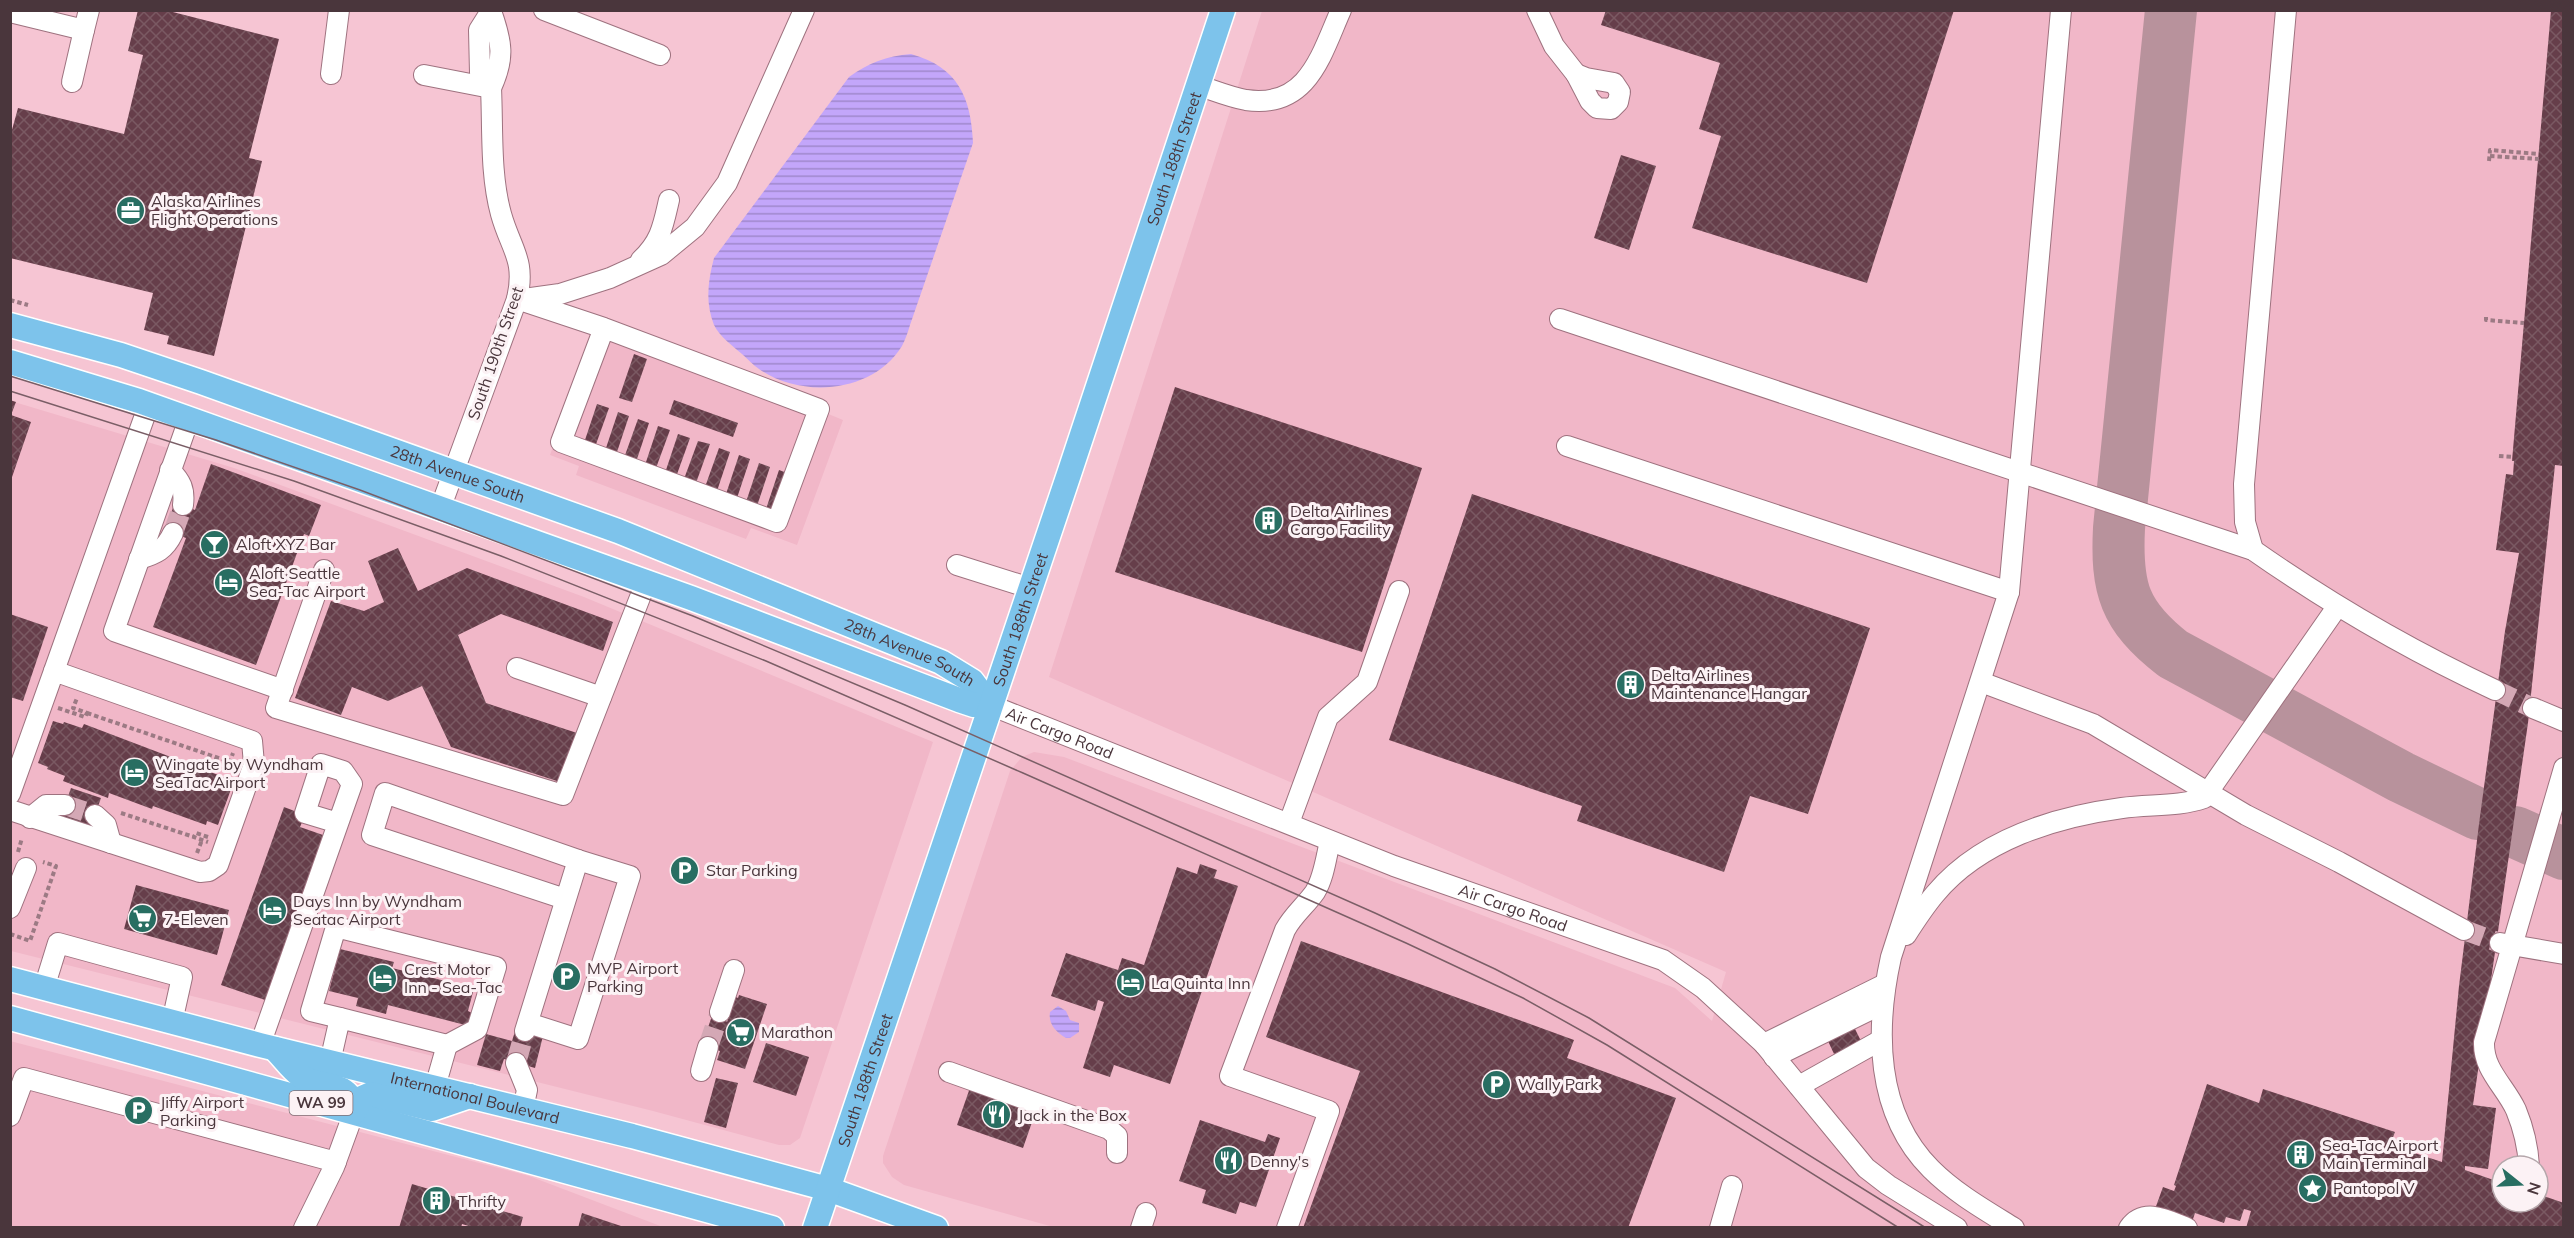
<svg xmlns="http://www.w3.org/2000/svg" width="2574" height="1238" font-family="Mulish,sans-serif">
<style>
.built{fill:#f1b7c8;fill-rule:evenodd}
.water{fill:url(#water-rules)}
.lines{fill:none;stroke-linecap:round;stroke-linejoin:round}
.taxiway{stroke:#b8929c;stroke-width:52}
.building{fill:url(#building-cross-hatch)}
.minor-tunnel{stroke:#d4a8b5;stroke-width:20;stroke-dasharray:20 10;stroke-linecap:butt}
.minor-casing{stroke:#9e727f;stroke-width:22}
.major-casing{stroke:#fff;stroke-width:27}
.path{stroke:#9c7a84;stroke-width:4;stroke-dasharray:4.5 3;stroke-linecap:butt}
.minor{stroke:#fff;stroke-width:20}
.major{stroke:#7dc3eb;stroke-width:24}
.tram{stroke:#7a5e66;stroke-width:1.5}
.labels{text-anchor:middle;stroke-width:6;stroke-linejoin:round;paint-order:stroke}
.shield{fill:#fcf2f5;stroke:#7f6e74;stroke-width:1.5}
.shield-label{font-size:15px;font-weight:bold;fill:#4a363c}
.street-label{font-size:16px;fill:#4a363c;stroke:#fcf2f5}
.poi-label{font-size:16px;fill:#4a363c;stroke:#fcf2f5;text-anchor:start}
</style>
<defs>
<pattern id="water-rules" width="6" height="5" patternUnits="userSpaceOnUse" patternTransform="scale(1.5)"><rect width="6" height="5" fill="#c3a6fa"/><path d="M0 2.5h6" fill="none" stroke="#a088cc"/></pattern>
<pattern id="building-cross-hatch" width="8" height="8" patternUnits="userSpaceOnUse" patternTransform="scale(1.5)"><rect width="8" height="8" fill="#663e4a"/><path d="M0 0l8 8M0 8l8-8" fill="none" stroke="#7a5962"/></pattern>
</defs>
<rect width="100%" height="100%" fill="#f6c5d3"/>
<g class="built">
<path d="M1262 11H2563V1227L1057 1228 904 1185 892 1177 883 1163V1156L1010 771 1022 757 1034 752 1064 757 1675 988 1712 1021 1726 972 1049 677ZM2502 1166H2538V1202H2502Z"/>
<polygon points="600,320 843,420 797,545 751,528 746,539 576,475 579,466 550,455"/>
<polygon points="11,401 234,468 584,597 933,742 800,1138 790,1145 779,1145 653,1111 11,951"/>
<polygon points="10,1041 529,1176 663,1227 11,1227"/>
</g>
<g class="water">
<path d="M911 54C958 67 971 97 973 143L910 325C908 332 905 340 902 346 873 393 802 399 759 369 753 365 748 359 742 354 733 346 719 336 714 325 705 302 708 281 714 258L849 77C869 63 886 56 911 54Z"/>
<path d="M1058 1006 1066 1011 1070 1020 1079 1023V1032L1070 1038H1066C1056 1032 1048 1024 1050 1012Z"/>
</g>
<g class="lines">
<g class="taxiway">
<path d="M2171 10 2119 528C2116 588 2124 616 2173 654L2401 777 2478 814"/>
<polyline points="2515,832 2564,854"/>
</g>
</g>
<g class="building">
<polygon points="138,10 165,10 279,39 249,158 262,161 214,356 167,344 169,336 144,330 153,293 10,258 10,137 18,108 124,134 143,55 128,51"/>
<polygon points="1606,10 1954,10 1867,283 1692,228 1721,136 1699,129 1720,63 1601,25"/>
<polygon points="2551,10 2564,10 2564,466 2555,465 2528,723 2473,1105 2496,1108 2488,1169 2465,1166 2465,1170 2502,1183 2502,1202 2538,1202 2538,1194 2564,1203 2564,1228 2246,1228 2251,1211 2244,1209 2240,1221 2226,1217 2224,1223 2195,1213 2192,1222 2155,1209 2163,1187 2174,1191 2176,1186 2174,1185 2207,1084 2259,1103 2263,1089 2395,1132 2390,1145 2442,1162 2459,986 2479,824 2505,631 2519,553 2496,550 2506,474 2513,475 2514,461 2512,461"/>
<polygon points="1621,155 1656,166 1629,250 1594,238"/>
<polygon points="634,354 647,359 632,402 619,398"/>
<polygon points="1175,387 1422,468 1362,652 1115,572"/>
<polygon points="10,400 16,402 11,415 31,422 11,480"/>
<polygon points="674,400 738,423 733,437 669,414"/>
<polygon points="597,404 609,408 595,447 584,443"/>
<polygon points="618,412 629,416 616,455 605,451"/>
<polygon points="638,419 649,423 636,462 624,458"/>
<polygon points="658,426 670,430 656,468 645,465"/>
<polygon points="678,434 690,438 676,477 665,473"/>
<polygon points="698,441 710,444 696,483 684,479"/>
<polygon points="719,448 730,452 717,491 705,487"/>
<polygon points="739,455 750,459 737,498 726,494"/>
<polygon points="759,463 770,467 757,506 746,502"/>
<polygon points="211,464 321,505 309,536 304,534 256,665 153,627 186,538 165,530 175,502 195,510"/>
<polygon points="779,470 790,474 777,513 766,509"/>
<polygon points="1472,494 1870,628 1808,814 1750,796 1724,872 1577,821 1582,806 1389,740"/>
<polygon points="398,548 418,591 467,568 613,622 603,651 501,614 458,635 486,703 577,733 560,782 451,747 422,686 388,701 352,687 341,715 295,698 331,601 364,611 384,602 368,561"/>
<polygon points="10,614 48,627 23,701 10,697"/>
<polygon points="53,721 63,724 64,722 82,728 84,724 234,781 218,825 207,821 206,825 153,806 152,809 109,793 108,798 63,781 65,776 47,769 48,767 38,763"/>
<polygon points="71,788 101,798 90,829 60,819"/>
<polygon points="284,807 305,815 300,827 323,835 265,1000 221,985"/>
<polygon points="1200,864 1217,870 1214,878 1238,886 1170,1084 1114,1065 1110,1077 1083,1068 1104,1002 1098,1000 1095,1011 1051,996 1066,953 1118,970 1122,958 1144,965 1177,867 1197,874"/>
<polygon points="136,885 229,910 217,955 124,929"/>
<polygon points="1301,941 1574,1040 1567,1058 1676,1098 1628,1228 1303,1228 1360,1071 1266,1037"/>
<polygon points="340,949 394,962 392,968 474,988 468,1011 472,1013 469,1026 388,1005 386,1014 356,1006 358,998 329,991"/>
<polygon points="739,995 767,1004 745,1069 717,1060 720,1051 702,1045 714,1010 734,996 738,998"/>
<polygon points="1854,1027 1861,1041 1834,1054 1828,1041"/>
<polygon points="516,1028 543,1036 535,1068 504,1059 500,1071 477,1065 486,1034 512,1041"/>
<polygon points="766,1043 809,1057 796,1096 753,1082"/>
<polygon points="716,1078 738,1083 726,1128 704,1122"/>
<polygon points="972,1082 1038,1105 1023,1148 957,1125"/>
<polygon points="1200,1120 1265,1142 1268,1134 1280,1138 1256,1207 1240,1202 1236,1214 1202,1203 1206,1190 1179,1181"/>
<polygon points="412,1184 523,1217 520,1228 475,1228 462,1224 461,1228 399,1228"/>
<polygon points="582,1213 624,1227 624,1228 578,1228"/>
</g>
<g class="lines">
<g class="minor-tunnel">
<polyline points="173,533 183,505"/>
<polyline points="2495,690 2533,708"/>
<polyline points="65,805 95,815"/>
<polyline points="2464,930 2500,943"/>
<polyline points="708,1047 720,1012"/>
<polyline points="516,1063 525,1031"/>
</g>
<defs>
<g id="minor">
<polyline points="544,10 660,55"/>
<polyline points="1537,10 1554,46 1576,74"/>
<path d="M491 11C502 42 505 58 491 88L480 73 479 30Z"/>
<polyline points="10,12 84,30 89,10"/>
<polyline points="331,74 339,10"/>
<polygon points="1576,74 1586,78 1614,83 1620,92 1618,102 1611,109 1597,108 1590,101"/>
<path d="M424 75 491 88C493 129 490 174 501 214 511 250 526 259 517 299L440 509"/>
<polyline points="72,82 84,30"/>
<path d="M1197 85C1213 90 1229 97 1246 100 1308 109 1321 55 1341 10"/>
<path d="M641 260C661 241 663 226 669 200"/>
<polyline points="517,299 604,328 819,409 777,522 561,442 604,328"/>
<polyline points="524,299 560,294 610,278 661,255 695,227 727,183 804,10"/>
<path d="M1560 319 2253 550C2330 604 2409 650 2495 690"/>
<polyline points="189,419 114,631 283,690"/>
<polyline points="1567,446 2009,592"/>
<path d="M170 470C181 481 185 489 183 505"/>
<polyline points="2253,550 2245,522 2244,484 2286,10"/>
<path d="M139 559C156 554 165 550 173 533"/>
<polyline points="957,565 1030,588"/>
<polyline points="324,570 276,708 563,795 646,582"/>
<polyline points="517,668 601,697"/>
<polyline points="54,671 149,404"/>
<polyline points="1981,682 2093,724 2246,815 2339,862 2464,930"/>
<path id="s1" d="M990 705 1394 866 1663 960 1703 988 1764 1044 1866 1168 1888 1185 1957 1228"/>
<polyline points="2533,708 2564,721"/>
<polyline points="10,794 54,671 252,741 254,764 218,865 209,871 200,872 10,810"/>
<polyline points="95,815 106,825 111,843"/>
<polyline points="30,818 46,805 65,805"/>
<polyline points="1289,823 1328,717 1367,682 1399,591"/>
<polyline points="10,908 26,868"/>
<path d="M1906 935C1915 921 1924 907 1935 894 1980 840 2055 817 2122 808 2148 804 2179 807 2204 798L2337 607"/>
<polyline points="2500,943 2564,954"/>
<polyline points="44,988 58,943 182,977 172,1022"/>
<polyline points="720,1012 734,970"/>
<polyline points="340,1018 311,1011 336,927 496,967 477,1029 447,1045"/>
<polyline points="528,1023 578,1039 630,876 578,860"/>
<polyline points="525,1031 578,860 385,793 372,835 565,899"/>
<polyline points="1764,1044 1885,984"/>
<polyline points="260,1045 352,784 343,771 321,764 305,813 338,823"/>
<polyline points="1774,1057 1882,1004"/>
<polyline points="330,1062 340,1018 447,1045 435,1087"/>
<polyline points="516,1063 527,1090 523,1109"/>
<polyline points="701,1071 708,1047"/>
<polyline points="949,1072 1109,1129 1117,1136 1117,1153"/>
<polyline points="1799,1086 1881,1040"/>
<polyline points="10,1116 24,1078 336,1162"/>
<path d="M2529 1166C2528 1148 2523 1127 2516 1110 2505 1086 2483 1070 2484 1042L2564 768"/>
<polyline points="304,1228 334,1167 354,1112"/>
<polyline points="1141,1228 1146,1213"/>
<path d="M1287 1228 1329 1111 1230 1076 1285 930C1293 915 1306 905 1315 892 1324 877 1326 858 1330 841"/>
<polyline points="1720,1228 1732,1186"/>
<path d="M2014 1228C1985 1210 1955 1193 1931 1169 1875 1113 1875 1029 1891 957L2009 592 2061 10"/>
<path d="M2129 1228C2144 1207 2167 1220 2187 1228"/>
</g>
<g id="major">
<path id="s2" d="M10 325 121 355 201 382 618 531 941 662 972 681 990 705"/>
<polyline points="10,362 139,401 691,598 959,700 974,705 990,705"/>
<path id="s3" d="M10 979 260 1045 632 1136 828 1189 936 1228"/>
<polyline points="10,1018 772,1228"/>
<path d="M275 1049C283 1057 291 1069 301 1076 319 1090 352 1078 354 1112"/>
<polyline points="354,1112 362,1098 371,1094 432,1109 470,1096"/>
<path id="s4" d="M815 1228 1069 474 1223 10"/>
</g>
</defs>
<use href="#minor" class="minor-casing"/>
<use href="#major" class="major-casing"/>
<g class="path">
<polyline points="2490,156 2539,159"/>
<polyline points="2489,161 2490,150 2539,154"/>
<polyline points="10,300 28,305"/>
<polyline points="2486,317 2486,320 2524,323"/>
<polyline points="2499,456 2513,457"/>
<polyline points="58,708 85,717 87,713 73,708 77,698"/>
<polyline points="87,713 230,762 233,753"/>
<polyline points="217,757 215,763 235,769"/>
<polyline points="121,813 194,837"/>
<polyline points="208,837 196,833 194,837 208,842"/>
<polyline points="18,852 22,838"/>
<polyline points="197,853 202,840"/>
<polyline points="10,934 30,941 56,866 43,862"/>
</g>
<use href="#minor" class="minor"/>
<use href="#major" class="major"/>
<g class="tram">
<polyline points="10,376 216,440 360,490 693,616 905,705 1375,913 1495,969 1589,1018 1926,1228"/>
<polyline points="10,391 294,481 501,556 766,661 1023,773 1406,943 1523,998 1607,1045 1899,1228"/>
</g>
</g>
<defs>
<symbol id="office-disc" viewBox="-11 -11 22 22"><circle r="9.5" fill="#286e62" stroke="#fcf2f5"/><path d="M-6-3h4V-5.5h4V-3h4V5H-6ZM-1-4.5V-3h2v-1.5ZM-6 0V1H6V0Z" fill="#fff"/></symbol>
<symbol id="building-disc" viewBox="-11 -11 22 22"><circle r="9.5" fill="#286e62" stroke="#fcf2f5"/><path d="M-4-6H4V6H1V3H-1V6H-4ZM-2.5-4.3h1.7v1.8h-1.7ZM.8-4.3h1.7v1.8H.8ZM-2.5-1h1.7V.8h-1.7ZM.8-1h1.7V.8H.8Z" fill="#fff"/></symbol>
<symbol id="bar-disc" viewBox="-11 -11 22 22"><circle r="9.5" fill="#286e62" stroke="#fcf2f5"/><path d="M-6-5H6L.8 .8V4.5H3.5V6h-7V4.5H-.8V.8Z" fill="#fff"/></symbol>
<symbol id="hotel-disc" viewBox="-11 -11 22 22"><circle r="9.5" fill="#286e62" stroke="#fcf2f5"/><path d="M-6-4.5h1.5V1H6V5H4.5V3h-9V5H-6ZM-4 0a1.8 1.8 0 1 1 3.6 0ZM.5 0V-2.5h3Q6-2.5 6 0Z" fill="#fff"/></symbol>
<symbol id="parking-disc" viewBox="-11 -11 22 22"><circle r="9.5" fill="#286e62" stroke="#fcf2f5"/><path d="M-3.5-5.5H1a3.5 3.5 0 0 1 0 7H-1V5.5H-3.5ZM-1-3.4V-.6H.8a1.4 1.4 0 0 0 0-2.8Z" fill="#fff"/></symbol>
<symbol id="supermarket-disc" viewBox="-11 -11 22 22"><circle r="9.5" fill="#286e62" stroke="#fcf2f5"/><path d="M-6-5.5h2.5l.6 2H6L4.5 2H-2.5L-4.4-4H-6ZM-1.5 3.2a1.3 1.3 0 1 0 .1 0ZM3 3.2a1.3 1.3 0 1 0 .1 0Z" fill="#fff"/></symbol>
<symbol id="restaurant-disc" viewBox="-11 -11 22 22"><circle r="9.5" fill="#286e62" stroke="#fcf2f5"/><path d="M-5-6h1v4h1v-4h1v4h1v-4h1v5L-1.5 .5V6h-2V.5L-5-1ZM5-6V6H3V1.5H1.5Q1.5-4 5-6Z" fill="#fff"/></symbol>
<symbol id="sight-disc" viewBox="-11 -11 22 22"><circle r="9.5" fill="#286e62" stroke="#fcf2f5"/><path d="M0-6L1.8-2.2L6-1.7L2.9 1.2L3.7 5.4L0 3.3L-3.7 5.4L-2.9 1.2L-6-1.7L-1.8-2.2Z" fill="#fff"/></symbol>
</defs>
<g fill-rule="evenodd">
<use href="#office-disc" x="114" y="194" width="33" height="33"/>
<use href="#building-disc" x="1252" y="504" width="33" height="33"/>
<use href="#bar-disc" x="198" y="528" width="33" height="33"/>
<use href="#hotel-disc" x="212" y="566" width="33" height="33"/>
<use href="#building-disc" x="1614" y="668" width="33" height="33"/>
<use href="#hotel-disc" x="118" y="756" width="33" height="33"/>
<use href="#parking-disc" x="668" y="854" width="33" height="33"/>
<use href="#hotel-disc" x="256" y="894" width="33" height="33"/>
<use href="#supermarket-disc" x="126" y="902" width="33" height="33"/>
<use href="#parking-disc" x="550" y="960" width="33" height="33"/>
<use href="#hotel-disc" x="366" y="962" width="33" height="33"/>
<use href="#hotel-disc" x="1114" y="966" width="33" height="33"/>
<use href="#supermarket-disc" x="724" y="1016" width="33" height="33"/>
<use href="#parking-disc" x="1480" y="1068" width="33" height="33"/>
<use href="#parking-disc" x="122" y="1094" width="33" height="33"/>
<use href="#restaurant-disc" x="980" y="1098" width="33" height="33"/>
<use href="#building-disc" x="2284" y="1138" width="33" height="33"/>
<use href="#restaurant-disc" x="1212" y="1144" width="33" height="33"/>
<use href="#sight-disc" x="2296" y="1172" width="33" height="33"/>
<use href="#building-disc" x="420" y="1184" width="33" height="33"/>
</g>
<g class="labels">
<rect class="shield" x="289.5" y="1091" width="63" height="24" rx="4.5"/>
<g class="shield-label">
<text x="321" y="1108">WA 99</text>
</g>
<g class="street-label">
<text dy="6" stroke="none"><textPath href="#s4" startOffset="1128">South 188th Street</textPath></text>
<text transform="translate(495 353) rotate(-71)" y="6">South 190th Street</text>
<text dy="6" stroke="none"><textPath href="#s2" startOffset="472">28th Avenue South</textPath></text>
<text dy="6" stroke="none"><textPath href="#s4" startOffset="642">South 188th Street</textPath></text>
<text dy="6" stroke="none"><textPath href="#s2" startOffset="958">28th Avenue South</textPath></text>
<text dy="6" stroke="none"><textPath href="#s1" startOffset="75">Air Cargo Road</textPath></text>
<text dy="6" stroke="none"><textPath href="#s1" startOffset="561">Air Cargo Road</textPath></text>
<text dy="6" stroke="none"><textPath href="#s4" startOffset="156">South 188th Street</textPath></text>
<text dy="6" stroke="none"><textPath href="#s3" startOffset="480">International Boulevard</textPath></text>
</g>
<g class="poi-label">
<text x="151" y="207">Alaska Airlines<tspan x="151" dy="18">Flight Operations</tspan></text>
<text x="1290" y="517">Delta Airlines<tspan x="1290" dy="18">Cargo Facility</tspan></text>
<text x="236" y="550">Aloft XYZ Bar</text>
<text x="249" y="579">Aloft Seattle<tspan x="249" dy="18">Sea-Tac Airport</tspan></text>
<text x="1651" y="681">Delta Airlines<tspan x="1651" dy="18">Maintenance Hangar</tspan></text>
<text x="155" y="770">Wingate by Wyndham<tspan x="155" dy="18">SeaTac Airport</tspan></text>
<text x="706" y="876">Star Parking</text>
<text x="293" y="907">Days Inn by Wyndham<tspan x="293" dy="18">Seatac Airport</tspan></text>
<text x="164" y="925">7-Eleven</text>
<text x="587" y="974">MVP Airport<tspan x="587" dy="18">Parking</tspan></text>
<text x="404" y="975">Crest Motor<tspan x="404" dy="18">Inn - Sea-Tac</tspan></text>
<text x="1151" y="989">La Quinta Inn</text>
<text x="761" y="1038">Marathon</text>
<text x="1518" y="1090">Wally Park</text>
<text x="160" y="1108">Jiffy Airport<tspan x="160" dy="18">Parking</tspan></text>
<text x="1018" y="1121">Jack in the Box</text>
<text x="2322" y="1151">Sea-Tac Airport<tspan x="2322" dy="18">Main Terminal</tspan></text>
<text x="1250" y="1167">Denny's</text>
<text x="2333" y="1194">Pantopol V</text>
<text x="458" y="1207">Thrifty</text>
</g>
</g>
<rect width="2574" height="1238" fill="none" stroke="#4a363c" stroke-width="24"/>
<g transform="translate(2520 1184) rotate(108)"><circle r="28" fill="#fcf2f5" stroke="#b5a7ab" stroke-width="1.5"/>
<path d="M0-4.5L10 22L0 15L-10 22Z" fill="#286e62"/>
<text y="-9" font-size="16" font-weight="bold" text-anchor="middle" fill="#4a363c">N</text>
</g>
</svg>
